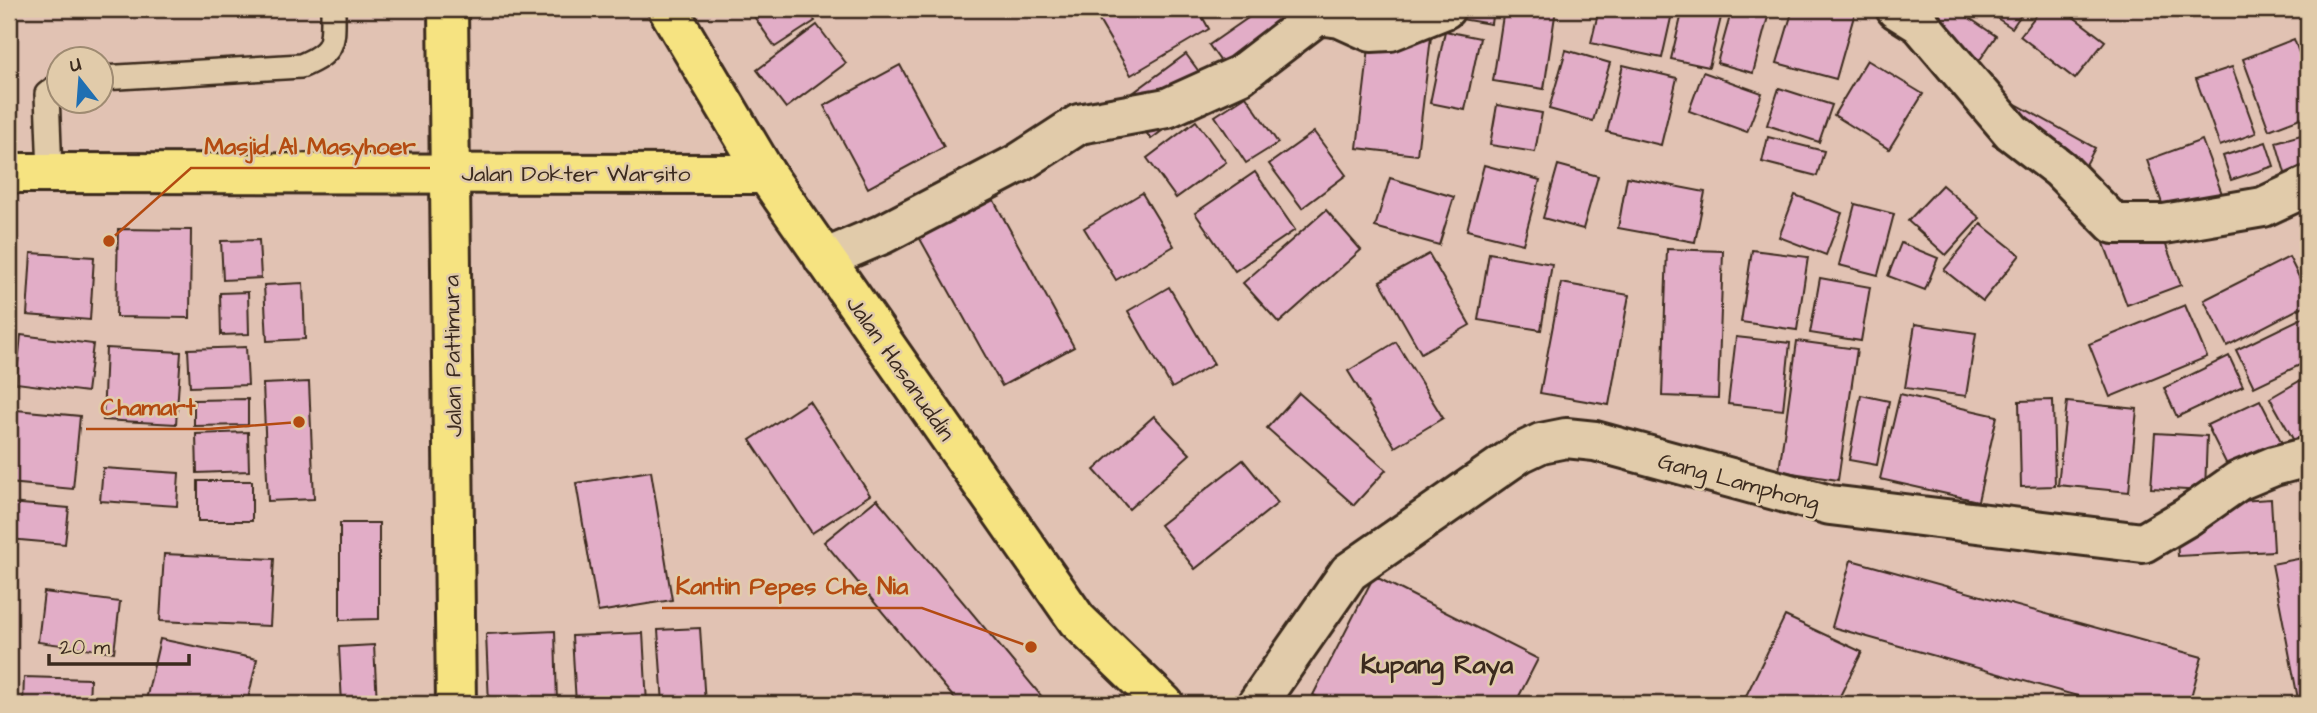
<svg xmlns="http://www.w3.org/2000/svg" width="2317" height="713" font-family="'Architects Daughter',sans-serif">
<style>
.building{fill:#e2adc7;stroke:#3b2a1e;stroke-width:2}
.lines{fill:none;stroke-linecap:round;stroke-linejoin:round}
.lane-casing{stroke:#3b2a1e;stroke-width:28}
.street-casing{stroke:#3b2a1e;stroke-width:44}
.primary-casing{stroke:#3b2a1e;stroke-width:44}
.lane{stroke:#e1cbaa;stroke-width:23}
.street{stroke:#e1cbaa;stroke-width:38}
.primary{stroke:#f6e381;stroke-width:38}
.labels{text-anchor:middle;stroke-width:5;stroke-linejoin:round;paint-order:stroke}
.street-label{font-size:23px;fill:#3b2a1e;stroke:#e1cbaa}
.quarter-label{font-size:26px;font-weight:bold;fill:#3b2a1e;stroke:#e1cbaa}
.leader{fill:none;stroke:#b44b11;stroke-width:2.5}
.callout-dot{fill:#b44b11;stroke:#e1cbaa;stroke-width:2.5}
.callout-label{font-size:24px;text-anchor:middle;font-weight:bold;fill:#b44b11;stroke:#e1cbaa;stroke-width:5;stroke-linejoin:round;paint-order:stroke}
</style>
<rect width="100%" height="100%" fill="#e1c2b3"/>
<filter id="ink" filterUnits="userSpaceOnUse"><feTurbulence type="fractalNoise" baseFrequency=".0143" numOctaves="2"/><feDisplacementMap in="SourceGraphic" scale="14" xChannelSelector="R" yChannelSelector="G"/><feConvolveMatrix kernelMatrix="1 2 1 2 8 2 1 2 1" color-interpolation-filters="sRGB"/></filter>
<g filter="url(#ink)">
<g class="building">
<polygon points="749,9 807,9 815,21 775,47"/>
<polygon points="1099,9 1198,9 1209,29 1131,75 1094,12"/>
<polygon points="1261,9 1302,9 1239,87 1209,45"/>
<polygon points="1450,9 1493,9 1491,24 1449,17"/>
<polygon points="1504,9 1556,9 1544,89 1493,81"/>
<polygon points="1599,9 1673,9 1662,58 1591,43"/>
<polygon points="1683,9 1723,9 1709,67 1671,59"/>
<polygon points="1732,9 1770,9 1753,73 1717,63"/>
<polygon points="1793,9 1856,9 1836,79 1777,63"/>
<polygon points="1943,9 1956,9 1996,36 1969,76 1919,43"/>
<polygon points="1983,9 2025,9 2012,28"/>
<polygon points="2041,9 2063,9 2105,41 2075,79 2020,36"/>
<polygon points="817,25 846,63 786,108 757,70"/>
<polygon points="1371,31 1431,37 1417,155 1357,148"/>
<polygon points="1445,31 1480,38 1465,110 1430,103"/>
<polygon points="2294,39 2308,78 2308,115 2269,130 2243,59"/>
<polygon points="1566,50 1610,63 1593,121 1549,109"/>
<polygon points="1186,54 1214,92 1151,139 1122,101"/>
<polygon points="1867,60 1923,94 1889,149 1834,115"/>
<polygon points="900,65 944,147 868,188 824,106"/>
<polygon points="1623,65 1677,78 1661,145 1607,132"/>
<polygon points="2232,67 2256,133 2220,146 2196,79"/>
<polygon points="1703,72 1762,93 1747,132 1689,111"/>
<polygon points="1779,88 1832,105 1819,142 1767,125"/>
<polygon points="1246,96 1278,143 1246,163 1215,116"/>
<polygon points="2016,104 2095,148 2073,189 1993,145"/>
<polygon points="1497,105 1542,113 1535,152 1490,145"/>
<polygon points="1196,121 1226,162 1176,198 1147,158"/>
<polygon points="1314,132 1346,175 1302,208 1269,164"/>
<polygon points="2308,133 2308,192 2292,197 2276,142"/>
<polygon points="1768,137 1824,151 1817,176 1762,162"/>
<polygon points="2202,140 2231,218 2174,238 2147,160"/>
<polygon points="2266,142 2274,166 2231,180 2223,156"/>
<polygon points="1484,165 1540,180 1523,244 1467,230"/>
<polygon points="1558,165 1598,176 1583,229 1543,218"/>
<polygon points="1255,172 1295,230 1235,271 1195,213"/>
<polygon points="1627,177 1705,192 1695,242 1618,228"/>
<polygon points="1390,178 1454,197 1439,245 1375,227"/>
<polygon points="1942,185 1980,218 1946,255 1908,221"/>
<polygon points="1142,193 1174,246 1116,280 1084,228"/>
<polygon points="1795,195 1842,213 1826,255 1779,237"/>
<polygon points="992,197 1074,347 1002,386 919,237"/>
<polygon points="1855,204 1894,214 1878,275 1839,265"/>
<polygon points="1326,210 1361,250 1279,323 1243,283"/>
<polygon points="2153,211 2181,285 2127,305 2099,230"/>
<polygon points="1981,224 2020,255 1983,301 1944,270"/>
<polygon points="118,229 191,230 190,318 116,317"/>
<polygon points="259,240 261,278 223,280 221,241"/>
<polygon points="1901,243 1938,258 1925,290 1888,276"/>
<polygon points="1667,249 1723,251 1718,398 1662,396"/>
<polygon points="1752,250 1808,257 1797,330 1741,322"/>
<polygon points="31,253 94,257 90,320 27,315"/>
<polygon points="1489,253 1552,264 1541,330 1478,320"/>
<polygon points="1429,254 1470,325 1421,353 1380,281"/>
<polygon points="2289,257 2308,295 2308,304 2227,346 2204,300"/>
<polygon points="1820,278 1870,287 1861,341 1810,333"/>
<polygon points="303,283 305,339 267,341 264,285"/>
<polygon points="1561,283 1629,295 1609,405 1540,393"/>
<polygon points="1169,287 1214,364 1172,388 1128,311"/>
<polygon points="248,292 249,334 221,335 220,293"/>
<polygon points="2185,305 2207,357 2110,397 2089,344"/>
<polygon points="2308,315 2308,361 2254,387 2236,350"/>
<polygon points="1915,324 1976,333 1966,396 1905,388"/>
<polygon points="21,335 93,344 87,392 16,383"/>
<polygon points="1736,337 1790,343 1783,410 1728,404"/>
<polygon points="1797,341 1857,349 1838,480 1779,471"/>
<polygon points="1396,342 1443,418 1395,447 1348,371"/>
<polygon points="246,347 248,385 190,387 188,349"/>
<polygon points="106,348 181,352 176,424 103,420"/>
<polygon points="2229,356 2243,386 2177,417 2164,388"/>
<polygon points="2308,376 2308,463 2307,464 2270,398"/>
<polygon points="309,382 314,499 268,501 263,384"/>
<polygon points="1299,393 1386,470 1354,505 1267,428"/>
<polygon points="1900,394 1997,416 1978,501 1880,479"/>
<polygon points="1861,395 1889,401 1877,465 1849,460"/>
<polygon points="248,399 248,425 194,426 194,400"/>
<polygon points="2053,400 2055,486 2021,487 2019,401"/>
<polygon points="2260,400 2285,449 2232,475 2207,425"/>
<polygon points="809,401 870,495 812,533 750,440"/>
<polygon points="2067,402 2137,409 2129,492 2058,485"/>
<polygon points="16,410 80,416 73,489 9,483"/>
<polygon points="1154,416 1190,454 1129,509 1094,470"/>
<polygon points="248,432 249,471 197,473 196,434"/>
<polygon points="2155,433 2207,436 2205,491 2151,488"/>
<polygon points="1243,460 1278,503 1195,569 1160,525"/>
<polygon points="103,468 179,473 177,506 100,501"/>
<polygon points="651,471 672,600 598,612 576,483"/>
<rect x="198" y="481" width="54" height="40"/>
<polygon points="877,499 1048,704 959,704 824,542"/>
<polygon points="2271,499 2274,551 2178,556 2175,505"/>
<polygon points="9,503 69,508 65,544 9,539"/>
<polygon points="340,523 379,523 379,619 340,620"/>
<polygon points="164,554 274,559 270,626 160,621"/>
<polygon points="2308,557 2308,704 2299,704 2272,564"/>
<polygon points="1851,560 2202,657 2189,704 2106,704 1832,627"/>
<polygon points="1374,576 1538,659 1515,704 1331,704 1313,695"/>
<polygon points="44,592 120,602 114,652 38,642"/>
<polygon points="1785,616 1862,652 1836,704 1742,704"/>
<polygon points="700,628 705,704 663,704 658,630"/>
<polygon points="555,631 557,704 489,704 486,634"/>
<polygon points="643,633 647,704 576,704 572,636"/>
<polygon points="160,639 257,659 247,704 167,704 146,700"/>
<polygon points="374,645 377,704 342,704 339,647"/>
<polygon points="24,677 90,679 89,704 23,704"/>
<polygon points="860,698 861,704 819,704 819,703"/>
</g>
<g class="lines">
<defs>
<g id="lane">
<path d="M102 78 301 66C336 51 333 43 333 9"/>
<polyline points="50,173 47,94 60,84"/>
</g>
<g id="street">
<polyline points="1896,9 1920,24 2012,132 2060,169 2114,224 2164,224 2263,207 2308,186"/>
<polyline points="824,259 883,234 1019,163 1079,124 1167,108 1240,75 1318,15 1340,18 1371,32 1390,31 1445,9"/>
<polyline points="1257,704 1349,572 1520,453 1541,443 1566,438 1595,441 1830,505 2143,543 2187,517 2238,481 2274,466 2308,457"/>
</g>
<g id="primary">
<polyline points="448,9 456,704"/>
<polyline points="668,9 766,174 1077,620 1164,704"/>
<polyline points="9,173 766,174"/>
</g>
</defs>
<use href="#lane" class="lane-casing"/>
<use href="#street" class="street-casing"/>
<use href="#primary" class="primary-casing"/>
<use href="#lane" class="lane"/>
<use href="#street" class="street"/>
<use href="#primary" class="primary"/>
</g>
</g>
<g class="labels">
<g class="street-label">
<text x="576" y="181">Jalan Dokter Warsito</text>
<text transform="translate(452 356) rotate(-91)" y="8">Jalan Pattimura</text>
<text transform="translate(901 368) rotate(55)" y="8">Jalan Hasanuddin</text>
<text transform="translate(1739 481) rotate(15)" y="8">Gang Lamphong</text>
</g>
<g class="quarter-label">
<text x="1437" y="673">Kupang Raya</text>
</g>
</g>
<path class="leader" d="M109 241L191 168H430M299 422L209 429H86M1031 647L922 608H662"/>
<g class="callout-dot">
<circle cx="109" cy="241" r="7"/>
<circle cx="299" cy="422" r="7"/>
<circle cx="1031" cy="647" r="7"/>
</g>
<g class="callout-label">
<text x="310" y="154">Masjid Al Masyhoer</text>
<text x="148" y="415">Chamart</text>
<text x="792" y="594">Kantin Pepes Che Nia</text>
</g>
<rect width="2317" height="713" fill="none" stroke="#e1cbaa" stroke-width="35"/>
<rect x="18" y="18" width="2282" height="678" fill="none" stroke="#3b2a1e" stroke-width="2.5" filter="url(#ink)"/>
<g transform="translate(80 80) rotate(343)"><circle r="33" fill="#e1cbaa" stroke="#9f8b72" stroke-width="2"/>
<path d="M0-5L12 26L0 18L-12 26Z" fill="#1f6fb2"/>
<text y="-10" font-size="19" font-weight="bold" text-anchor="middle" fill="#3b2a1e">U</text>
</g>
<path d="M49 654v10h140v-10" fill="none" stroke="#3b2a1e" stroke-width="3.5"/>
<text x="60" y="654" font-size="21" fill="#3b2a1e" stroke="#e1cbaa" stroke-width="5" paint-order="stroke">20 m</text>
</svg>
